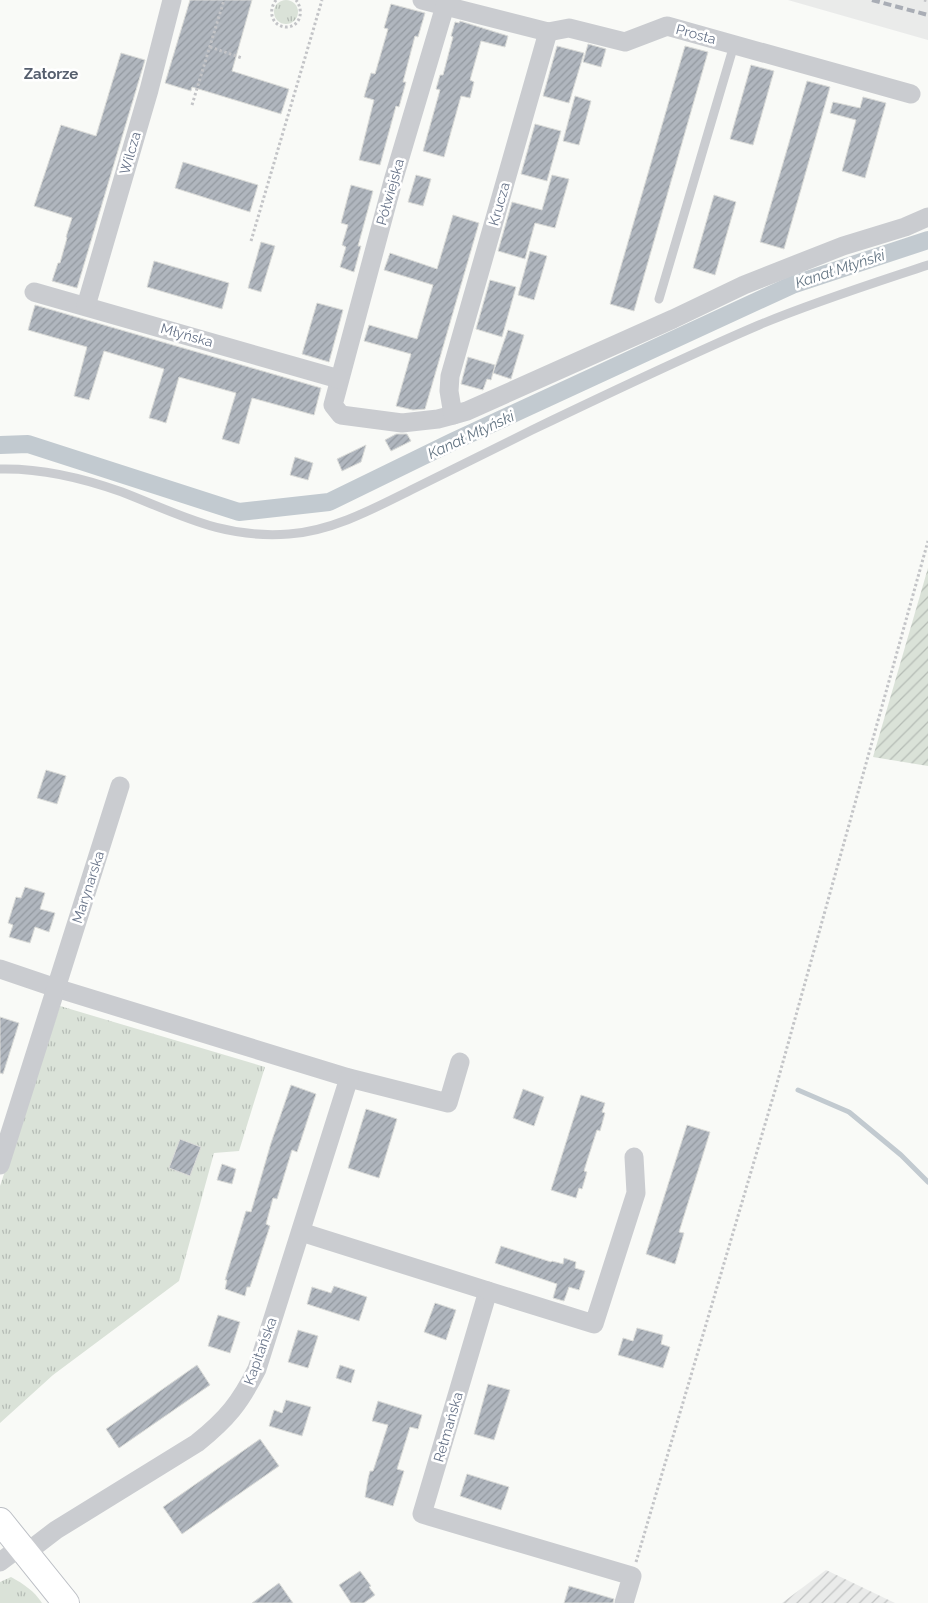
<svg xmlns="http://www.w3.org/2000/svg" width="928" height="1603" font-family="Raleway,sans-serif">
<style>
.built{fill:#eaebea}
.industrial{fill:url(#industrial-furrows)}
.grass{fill:url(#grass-tufts)}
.garden{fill:url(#garden-furrows)}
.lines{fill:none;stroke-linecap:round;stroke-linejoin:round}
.stream{stroke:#c2cad0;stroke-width:5}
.canal{stroke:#c2cad0;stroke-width:18}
.building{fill:url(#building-hatch);stroke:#dbdcd9}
.secondary-casing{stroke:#bcbfc5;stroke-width:28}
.path{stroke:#c3c4c7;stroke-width:3;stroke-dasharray:2.5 2.5;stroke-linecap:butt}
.lane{stroke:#caccd0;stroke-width:9}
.street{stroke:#caccd0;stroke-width:19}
.secondary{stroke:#fff;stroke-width:26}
.rail{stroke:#a9adb5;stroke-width:4;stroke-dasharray:8 4;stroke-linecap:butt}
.labels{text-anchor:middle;stroke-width:5;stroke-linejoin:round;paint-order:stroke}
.street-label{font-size:14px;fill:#687489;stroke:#fff}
.neighbourhood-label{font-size:15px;font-weight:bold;fill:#565f6e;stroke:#fff}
.water-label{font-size:15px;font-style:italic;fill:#647583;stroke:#fff}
</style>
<defs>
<pattern id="industrial-furrows" width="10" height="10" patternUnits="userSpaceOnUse" patternTransform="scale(1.25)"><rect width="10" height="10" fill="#eaebea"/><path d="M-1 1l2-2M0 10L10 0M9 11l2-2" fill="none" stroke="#c1c3c3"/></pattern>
<pattern id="grass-tufts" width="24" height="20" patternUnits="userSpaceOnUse" patternTransform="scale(1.25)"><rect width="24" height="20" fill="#dae2d8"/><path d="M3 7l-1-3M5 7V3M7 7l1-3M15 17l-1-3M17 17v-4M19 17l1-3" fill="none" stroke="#b5bcb5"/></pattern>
<pattern id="garden-furrows" width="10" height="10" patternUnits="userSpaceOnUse" patternTransform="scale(1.25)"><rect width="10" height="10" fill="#dae2d8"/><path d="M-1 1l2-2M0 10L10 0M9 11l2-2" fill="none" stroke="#b5bcb5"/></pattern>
<pattern id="building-hatch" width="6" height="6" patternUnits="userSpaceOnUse" patternTransform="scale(1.25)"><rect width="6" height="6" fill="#b0b6be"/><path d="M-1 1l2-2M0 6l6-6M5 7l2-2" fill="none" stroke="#9399a0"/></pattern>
</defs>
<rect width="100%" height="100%" fill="#f9faf7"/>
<polygon class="built" points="788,0 928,0 928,40"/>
<polygon class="industrial" points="826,1570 895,1603 782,1603"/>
<g class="grass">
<circle cx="286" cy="12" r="12"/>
<polygon points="60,1006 265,1067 239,1151 214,1153 179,1281 53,1375 0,1423 0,1186"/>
<path d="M11 1577C24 1584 34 1591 42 1603H0V1582Z"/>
</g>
<polygon class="garden" points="928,568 928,766 873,757"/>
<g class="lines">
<polyline class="stream" points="798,1090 849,1112 901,1155 928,1182"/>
<polyline class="canal" points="0,445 28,444 239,512 329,502 452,442 792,285 928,240"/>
</g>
<g class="building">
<polygon points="190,0 252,0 232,71 289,89 281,114 192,87 191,91 165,83"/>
<polygon points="391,4 425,13 418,37 415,36 403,82 406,82 399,107 396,106 380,165 359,160 374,100 364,97 371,73 375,74 388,29 384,28"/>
<polygon points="460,21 508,36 505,47 481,41 470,80 474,82 470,98 461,96 444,157 423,151 440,90 436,89 440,75 443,75 453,37 451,36 455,22 459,23"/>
<polygon points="588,44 606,49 601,67 583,62"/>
<polygon points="557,46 584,53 569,103 543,96"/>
<polygon points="685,46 708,52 634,311 610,304"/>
<polygon points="121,53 145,60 77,288 52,281 58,263 60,263 67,238 66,237 72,218 34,206 61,125 96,136"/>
<polygon points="751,65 774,71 753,145 730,139"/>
<polygon points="807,81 830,87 784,249 760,242"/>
<polygon points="575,96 591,101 579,145 563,141"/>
<polygon points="863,97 886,103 865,178 842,171 856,120 830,113 833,102 860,108"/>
<polygon points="535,124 561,131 547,181 521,174"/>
<polygon points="183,162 258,185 250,212 175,188"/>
<polygon points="416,175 431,179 423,206 408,202"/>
<polygon points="552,175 569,179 555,228 535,223 525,259 498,251 512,202 542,210"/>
<polygon points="351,185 373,191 358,246 361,246 354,272 340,267 346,247 342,245 348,225 341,223"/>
<polygon points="714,195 736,202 715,275 693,268"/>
<polygon points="453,215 479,223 425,409 413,410 396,406 411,354 364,341 369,325 417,339 433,285 384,270 390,253 437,269"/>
<polygon points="261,242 275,246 261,292 248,288"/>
<polygon points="530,251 547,256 534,300 518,295"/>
<polygon points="154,261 229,283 222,309 147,287"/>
<polygon points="490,280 516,287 502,337 476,329"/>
<polygon points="317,303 343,310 329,362 302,354"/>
<polygon points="35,305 321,388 314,415 252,398 239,444 222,439 236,393 179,377 166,423 157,420 149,418 164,369 104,351 89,400 74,396 87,347 28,330"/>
<polygon points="508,330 524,335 511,379 493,373"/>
<polygon points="468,357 495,365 491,380 487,379 483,390 461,384"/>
<polygon points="396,434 407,434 411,441 391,451 385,440"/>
<polygon points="366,445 361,462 342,471 337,459"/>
<polygon points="295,457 313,463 308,480 290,475"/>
<polygon points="46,770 66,776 57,804 37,798"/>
<polygon points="25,887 45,893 40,909 55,913 49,932 35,927 30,943 9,937 13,925 8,923 16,897 21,898"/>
<polygon points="0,1017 19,1023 3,1074 0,1073"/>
<polygon points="291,1085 316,1094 297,1152 292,1150 277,1199 273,1198 266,1224 270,1226 250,1287 247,1287 245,1296 225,1289 227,1280 225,1280 246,1211 251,1212 271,1143"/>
<polygon points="523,1089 544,1097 534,1126 513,1118"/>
<polygon points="581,1095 605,1103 602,1112 605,1113 600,1131 597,1130 587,1161 584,1171 587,1172 582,1189 579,1188 576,1198 551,1190"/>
<polygon points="366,1109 397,1119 379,1178 348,1168"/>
<polygon points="687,1125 710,1132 679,1232 684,1233 675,1264 646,1254"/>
<polygon points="180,1139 201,1147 190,1176 169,1168"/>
<polygon points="222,1164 236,1169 232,1184 217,1180"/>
<polygon points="501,1246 551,1262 552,1261 563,1264 564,1258 576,1262 575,1268 585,1271 579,1290 569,1287 564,1301 553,1298 557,1284 495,1263"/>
<polygon points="334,1286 367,1297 359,1321 307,1304 312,1287 331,1293"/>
<polygon points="435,1303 456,1310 446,1340 424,1332"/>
<polygon points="218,1315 240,1322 230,1353 208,1346"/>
<polygon points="637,1328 663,1335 661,1344 670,1347 663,1368 618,1355 623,1338 633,1341"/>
<polygon points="298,1330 318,1336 308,1368 288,1362"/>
<polygon points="197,1365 210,1385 119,1448 106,1429"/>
<polygon points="340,1365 355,1370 351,1383 336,1378"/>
<polygon points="488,1384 510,1390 494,1440 474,1434"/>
<polygon points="286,1400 311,1407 302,1436 269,1426 274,1410 282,1413"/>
<polygon points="378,1401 422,1415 418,1429 410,1427 397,1469 404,1471 393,1506 365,1497 368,1479 370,1471 373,1471 376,1462 388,1425 372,1421"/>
<polygon points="260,1439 279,1466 182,1534 163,1507"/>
<polygon points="467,1474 509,1487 501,1510 460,1496"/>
<polygon points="360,1571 371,1586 369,1587 375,1595 364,1603 351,1603 339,1585"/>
<polygon points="279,1583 293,1603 252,1603"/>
<polygon points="569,1586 614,1599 613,1603 564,1603"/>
</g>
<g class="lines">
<defs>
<polyline id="secondary" points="0,1521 66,1603"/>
</defs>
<use href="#secondary" class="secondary-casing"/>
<g class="path">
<path d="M276 0C268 10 271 26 286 27 301 27 304 10 296 0"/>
<polyline points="924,0 928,1"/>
<polyline points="210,47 242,58"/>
<polyline points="192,105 224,0"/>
<polyline points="251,241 322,0"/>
<polyline points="636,1562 776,1087 928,541"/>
</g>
<g class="lane">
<polyline points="659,299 734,45"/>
<path d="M0 469C42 468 83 478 122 492 181 515 223 539 289 534 332 531 373 509 411 490 451 470 491 450 532 430 607 394 682 358 759 325 814 302 871 284 928 265"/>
</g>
<g class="street">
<polyline points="422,0 548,32 569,28 625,42 667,26 911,94"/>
<polyline points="445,6 393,181 333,405 341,415 402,423 438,419 453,415"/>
<polyline points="548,32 450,376 449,391 453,415 467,411 673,319 744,285 843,246 905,227 928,217"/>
<polyline points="34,292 339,379"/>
<polyline points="86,306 149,90 172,0"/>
<polyline points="0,969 56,988 349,1078 448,1103 460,1062"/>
<polyline points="0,1165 120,786"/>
<polyline points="301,1232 488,1291 422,1514 632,1576 624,1603"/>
<polyline points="488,1291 594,1324 636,1193 634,1157"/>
<path d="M26 1553 56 1530 197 1443C227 1419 240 1403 257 1369L349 1078"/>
<polyline points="0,1562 20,1547"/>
</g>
<use href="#secondary" class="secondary"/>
<polyline class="rail" points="872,0 928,15"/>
</g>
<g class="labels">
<g class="street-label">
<text transform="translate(696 34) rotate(15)" y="5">Prosta</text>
<text transform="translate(130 153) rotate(-74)" y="5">Wilcza</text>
<text transform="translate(390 192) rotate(-74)" y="5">Półwiejska</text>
<text transform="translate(499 204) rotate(-74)" y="5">Krucza</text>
<text transform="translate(187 335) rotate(16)" y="5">Młyńska</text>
<text transform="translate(88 887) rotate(-72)" y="5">Marynarska</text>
<text transform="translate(260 1351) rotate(-70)" y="5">Kapitańska</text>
<text transform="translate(448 1427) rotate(-74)" y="5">Retmańska</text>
</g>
<g class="neighbourhood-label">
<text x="51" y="79">Zatorze</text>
</g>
<g class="water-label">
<text transform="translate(840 269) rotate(-18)" y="5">Kanał Młyński</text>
<text transform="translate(471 435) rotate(-25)" y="5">Kanał Młyński</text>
</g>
</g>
</svg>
